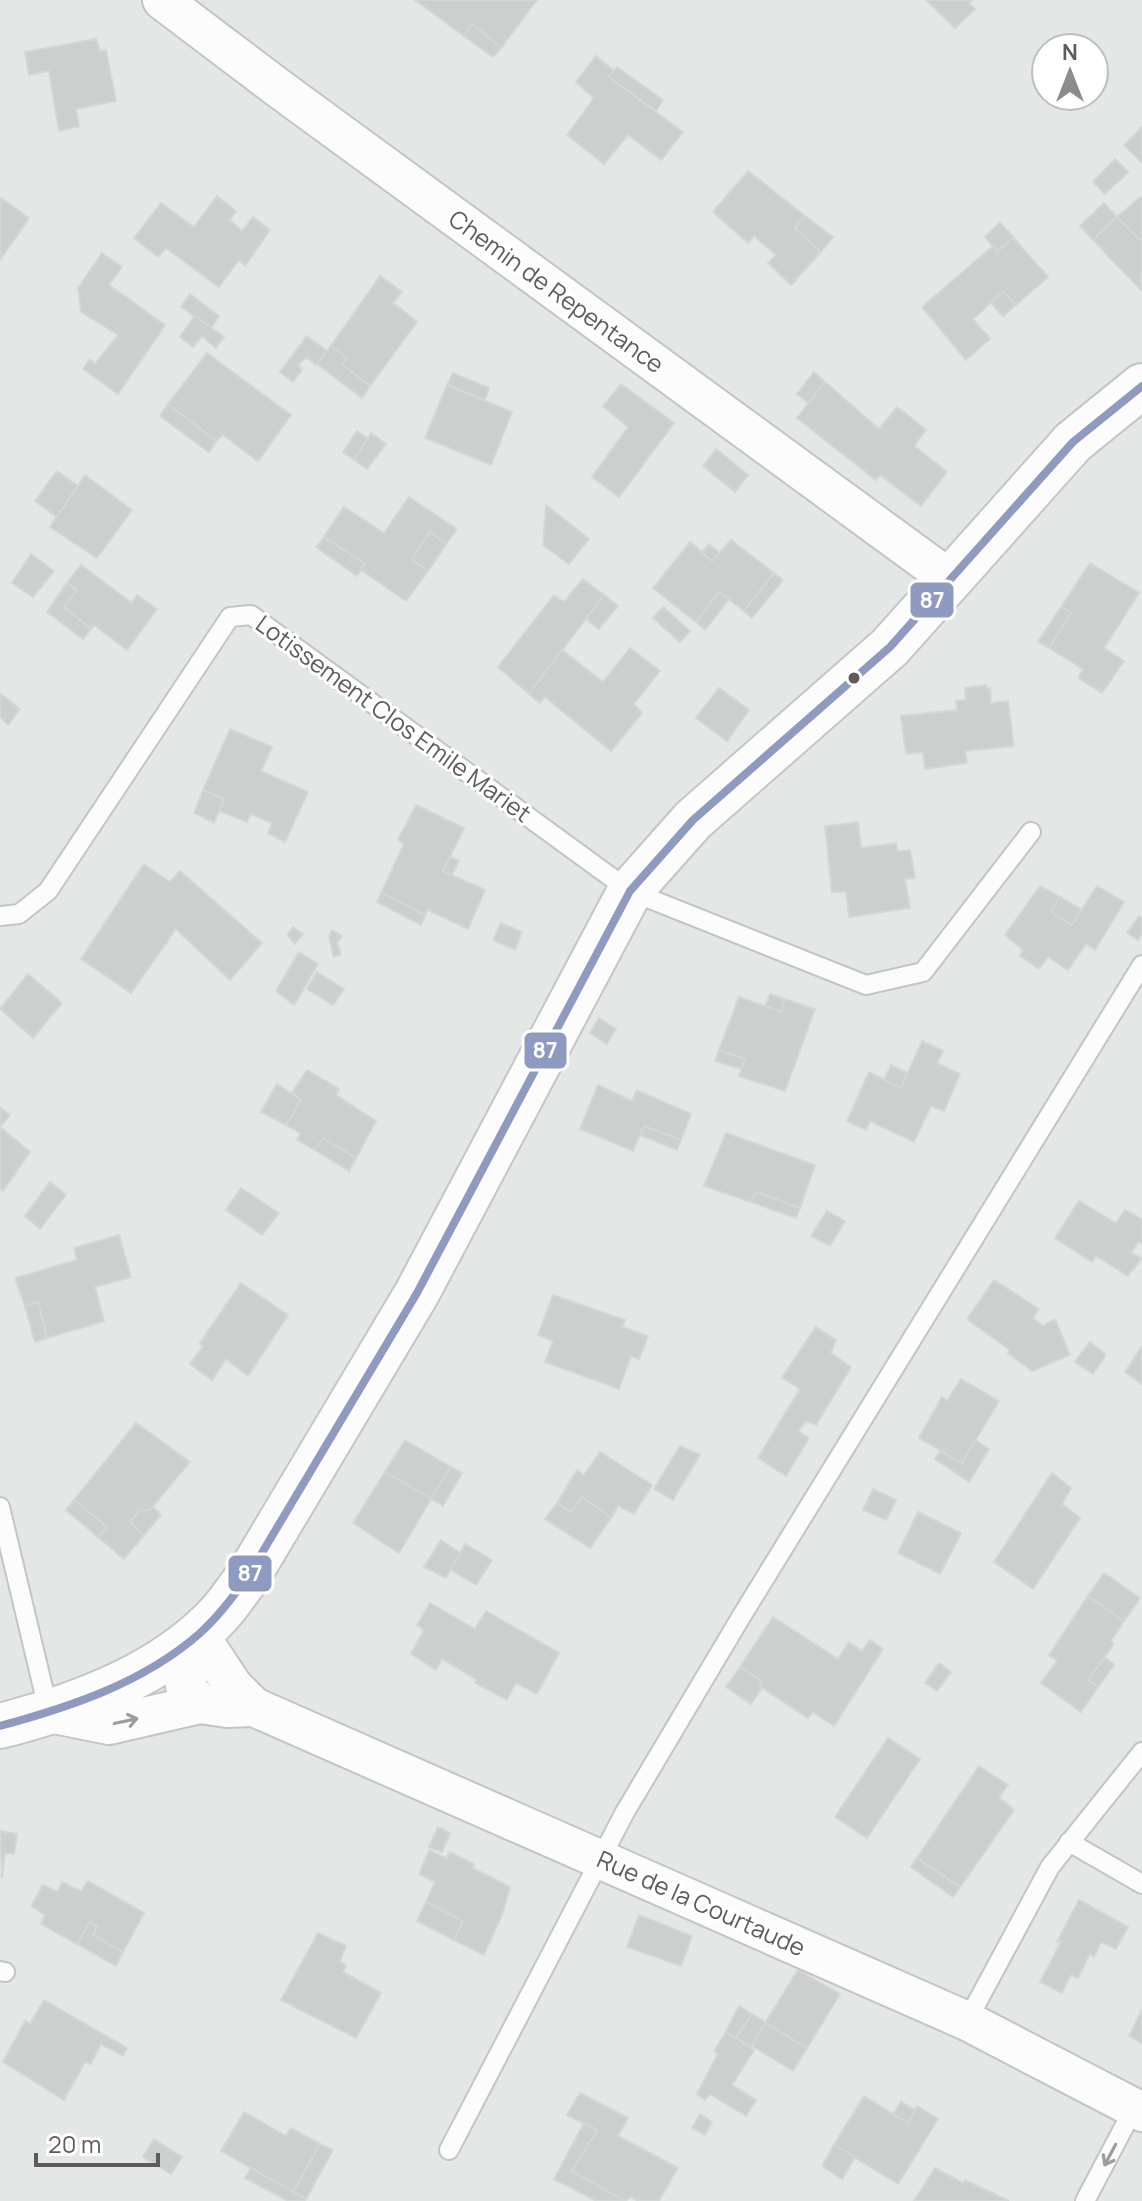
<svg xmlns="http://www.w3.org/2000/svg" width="1142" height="2201" font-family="Manrope,sans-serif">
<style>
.building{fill:#cccfcd;stroke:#d2d8d5;stroke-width:2}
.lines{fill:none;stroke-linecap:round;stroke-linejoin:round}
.lane-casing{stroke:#c4c4c4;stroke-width:22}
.street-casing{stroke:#c4c4c4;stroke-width:42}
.secondary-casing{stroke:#c5c5c5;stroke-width:48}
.lane{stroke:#fbfcfb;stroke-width:18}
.street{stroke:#fbfcfb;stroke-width:38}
.secondary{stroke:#fbfcfb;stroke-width:44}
.bus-1-casing{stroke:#fff;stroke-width:14}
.bus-1{stroke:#8e9abf;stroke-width:8}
.oneway{stroke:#9e9a9d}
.bus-dot{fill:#60595e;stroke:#fff;stroke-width:3}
.labels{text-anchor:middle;stroke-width:6;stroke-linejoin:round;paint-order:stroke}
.street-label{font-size:24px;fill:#60595e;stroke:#fff}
.line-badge{stroke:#fff;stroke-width:3}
.badge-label{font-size:22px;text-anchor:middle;font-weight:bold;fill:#fff}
</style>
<rect width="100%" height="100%" fill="#e3e8e6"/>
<g class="building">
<polygon points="415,0 537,0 501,48 472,24 464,36"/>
<polygon points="926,0 972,0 969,3 975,9 955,28"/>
<polygon points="472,24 501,48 493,57 464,36"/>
<polygon points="96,39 100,51 106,50 116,101 76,109 79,126 59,131 49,71 29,75 25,52"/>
<polygon points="596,56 614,71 609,77 683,132 661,160 628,135 604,164 567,135 594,98 576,82"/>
<polygon points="617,67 663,100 656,111 609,77"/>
<polygon points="1142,127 1142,163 1124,145"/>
<polygon points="1115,159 1128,172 1105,194 1093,182"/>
<polygon points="748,171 805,216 795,228 821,252 791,285 768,263 776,255 754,236 748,243 713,212"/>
<polygon points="217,196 236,211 230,220 242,231 253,217 270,230 245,266 239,260 219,287 166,248 158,257 134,238 161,203 194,227"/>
<polygon points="0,197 29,218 0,260"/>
<polygon points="1140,197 1142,199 1142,242 1117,217"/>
<polygon points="1104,203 1117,217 1093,240 1080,226"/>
<polygon points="805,216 833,237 821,252 795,228"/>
<polygon points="1117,217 1142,242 1141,290 1093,240"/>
<polygon points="1000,222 1013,237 997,252 985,237"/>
<polygon points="1013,237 1048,277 1016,305 1003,292 973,319 990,339 966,360 922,307 993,246 997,252"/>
<polygon points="102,253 122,267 109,285 165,325 118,394 83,369 90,359 95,364 118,335 81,312 78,288"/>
<polygon points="380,276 402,292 393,303 417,322 370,386 342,364 347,358 331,346"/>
<polygon points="1003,292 1016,305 1003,316 991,303"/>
<polygon points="190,294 219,316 211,328 181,307"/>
<polygon points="195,316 224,337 216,348 202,336 193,347 180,337"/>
<polygon points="307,336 327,351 316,365 306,357 298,365 302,370 293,382 280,372"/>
<polygon points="331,346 347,358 342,364 370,386 362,398 317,364"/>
<polygon points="207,353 291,415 258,461 223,435 216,441 168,404"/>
<polygon points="814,372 825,382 809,403 797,394"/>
<polygon points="453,373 489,388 485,400 447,385"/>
<polygon points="825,382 879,429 897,407 926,430 914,446 947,472 921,506 880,475 876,480 797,418"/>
<polygon points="621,384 674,423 619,497 592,477 628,427 603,406"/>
<polygon points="447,385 512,412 491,465 425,438"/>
<polygon points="168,404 216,441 209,452 160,416"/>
<polygon points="357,431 368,439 354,460 343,452"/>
<polygon points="371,433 386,444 367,469 354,460"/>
<polygon points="716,449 748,475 735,492 703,466"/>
<polygon points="57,471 78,486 57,517 35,501"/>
<polygon points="85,475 132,510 97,558 50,527"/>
<polygon points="409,497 457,529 446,544 430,532 412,559 428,571 406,601 361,570 365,564 324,537 344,507 384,533"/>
<polygon points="546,505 589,539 569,564 543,545"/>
<polygon points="430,532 446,544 428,571 412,559"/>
<polygon points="324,537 365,564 357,576 316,547"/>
<polygon points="731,540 774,573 744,611 719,592 696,622 653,588 690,542 712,561"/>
<polygon points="709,544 720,553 712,561 702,552"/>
<polygon points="31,554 54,571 33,597 12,583"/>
<polygon points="1090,563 1139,593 1104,648 1124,661 1102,693 1078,678 1083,669 1049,648 1071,613 1061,607"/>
<polygon points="81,565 132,603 137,595 157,609 127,650 94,625 91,629 64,607 77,590 67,583"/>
<polygon points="774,573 783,580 752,618 744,611"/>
<polygon points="583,579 604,595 529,694 498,667 554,595 564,602"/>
<polygon points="67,583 77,590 64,607 91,629 83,639 47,612"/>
<polygon points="719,592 729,599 705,630 696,622"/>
<polygon points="604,595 618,606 599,629 586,619"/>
<polygon points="663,607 690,631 680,642 653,618"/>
<polygon points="1061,607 1071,613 1049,648 1038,642"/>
<polygon points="630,648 660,671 634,704 642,713 611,751 545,697 540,703 529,694 562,650 603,682"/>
<polygon points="986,685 987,689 990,688 991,703 1008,701 1014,746 965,751 967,763 925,769 923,752 906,754 901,716 957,710 956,701 966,700 965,688"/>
<polygon points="719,688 749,710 727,741 696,718"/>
<polygon points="0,693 20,709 8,725 0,717"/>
<polygon points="230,729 272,747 261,771 308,792 285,842 268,833 272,823 251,814 247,822 219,811 224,799 203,790"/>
<polygon points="203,790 224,799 214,823 194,813"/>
<polygon points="416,805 464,828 443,871 485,890 468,929 428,910 425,915 381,893 404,844 398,840"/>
<polygon points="858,822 861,848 896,843 898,851 910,850 915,878 905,879 910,908 849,917 846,892 832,892 825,826"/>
<polygon points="450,857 459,861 452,875 443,871"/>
<polygon points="144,864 170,882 180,871 262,943 230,980 176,929 131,993 81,959"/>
<polygon points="1040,886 1060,897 1051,912 1072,925 1097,886 1124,902 1095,950 1086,944 1068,970 1048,957 1039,969 1020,956 1023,950 1005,935"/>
<polygon points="381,893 425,915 421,925 377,902"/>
<polygon points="1060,897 1081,909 1072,925 1051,912"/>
<polygon points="1139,916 1142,918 1142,933 1138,940 1127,933"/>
<polygon points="501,923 522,932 515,950 493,940"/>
<polygon points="293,927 303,934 295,944 287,935"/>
<polygon points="332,930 342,936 337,943 341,954 334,957 329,937"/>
<polygon points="299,952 318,964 294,1005 276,991"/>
<polygon points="317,972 344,989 333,1005 307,989"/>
<polygon points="28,974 62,1003 33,1038 0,1009"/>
<polygon points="770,994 785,999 781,1012 765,1006"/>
<polygon points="739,997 781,1012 785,999 815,1009 785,1091 739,1076 745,1059 719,1050"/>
<polygon points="599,1018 616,1029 607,1044 590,1033"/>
<polygon points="922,1041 943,1051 937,1063 960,1074 944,1111 931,1106 914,1142 870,1121 866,1130 847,1121 869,1072 901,1088"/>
<polygon points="719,1050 745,1059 741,1069 715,1061"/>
<polygon points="891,1065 907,1073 901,1088 884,1080"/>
<polygon points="307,1070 339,1089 336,1095 376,1121 356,1158 323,1138 315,1150 297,1140 300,1133 286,1125 301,1100 292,1093"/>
<polygon points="277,1084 301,1100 286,1125 261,1112"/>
<polygon points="598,1085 632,1101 637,1090 691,1114 681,1140 644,1126 633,1151 580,1129"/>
<polygon points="0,1107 10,1115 0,1127 30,1152 3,1191 0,1189"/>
<polygon points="644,1126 681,1140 677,1150 640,1135"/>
<polygon points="726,1133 815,1165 800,1208 756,1192 751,1202 704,1186"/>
<polygon points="323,1138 356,1158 349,1171 315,1150"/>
<polygon points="50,1182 66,1195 40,1229 25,1216"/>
<polygon points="241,1188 279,1213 262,1235 226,1210"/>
<polygon points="756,1192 800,1208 796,1218 751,1202"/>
<polygon points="1079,1201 1116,1223 1125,1210 1142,1219 1142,1244 1138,1242 1131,1253 1142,1258 1128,1276 1096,1256 1092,1262 1055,1238"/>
<polygon points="827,1211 845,1221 830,1246 811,1236"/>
<polygon points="119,1235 131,1277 95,1287 104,1321 47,1338 38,1302 25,1306 15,1278 77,1260 74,1248"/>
<polygon points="994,1280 1039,1309 1033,1318 1043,1326 1055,1319 1070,1355 1032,1371 1008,1353 1010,1350 967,1319"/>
<polygon points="241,1283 288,1315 248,1376 226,1359 212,1380 190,1364 203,1346 200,1343"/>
<polygon points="553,1295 625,1320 622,1327 648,1336 639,1359 631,1356 619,1389 545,1362 553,1341 538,1335"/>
<polygon points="38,1302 47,1338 35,1342 25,1306"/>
<polygon points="816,1327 836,1340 831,1353 851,1367 816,1425 806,1421 798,1431 809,1438 786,1476 758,1458 800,1389 782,1378"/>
<polygon points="1090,1342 1106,1355 1093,1374 1075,1362"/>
<polygon points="1142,1346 1142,1384 1125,1372"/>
<polygon points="961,1379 999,1401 962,1463 919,1438 942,1397 947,1401"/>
<polygon points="136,1423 190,1462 150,1510 140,1510 130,1522 144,1535 124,1559 98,1537 107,1527 74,1500"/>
<polygon points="405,1440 451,1467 431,1499 385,1472"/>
<polygon points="975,1440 989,1449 969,1482 935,1459 940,1451 962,1463"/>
<polygon points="680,1446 700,1455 673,1500 654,1489"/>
<polygon points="600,1452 652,1485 634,1514 618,1506 611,1518 582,1497 571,1512 557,1503 577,1470 584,1475"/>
<polygon points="451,1467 462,1473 443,1506 431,1499"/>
<polygon points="385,1472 431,1499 399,1553 353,1523"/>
<polygon points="1052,1473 1071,1488 1062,1504 1080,1518 1033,1589 994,1562"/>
<polygon points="873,1489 896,1500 886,1520 863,1510"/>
<polygon points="582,1497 611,1518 590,1548 545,1519 557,1503 571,1512"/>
<polygon points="74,1500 107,1527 98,1537 66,1510"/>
<polygon points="153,1507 161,1515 144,1535 130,1522 140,1510 150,1510"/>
<polygon points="918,1512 961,1533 940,1574 898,1553"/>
<polygon points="441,1540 460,1553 446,1578 424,1567"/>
<polygon points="465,1544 492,1560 476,1585 451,1570"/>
<polygon points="1104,1573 1140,1598 1124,1621 1088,1596"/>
<polygon points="1088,1596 1124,1621 1111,1641 1114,1644 1088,1680 1098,1687 1081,1712 1041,1683 1057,1661 1049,1655"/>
<polygon points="430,1603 475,1629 486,1611 559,1653 537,1694 516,1683 507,1700 475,1683 477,1680 442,1659 436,1670 411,1654 424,1630 417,1625"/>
<polygon points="773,1617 838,1659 849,1642 862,1651 870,1640 883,1649 834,1726 813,1712 808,1718 759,1686 762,1681 740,1667"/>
<polygon points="1105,1657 1114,1665 1098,1687 1088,1680"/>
<polygon points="939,1663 951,1672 937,1691 925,1683"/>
<polygon points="740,1667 762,1681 759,1686 762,1688 751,1704 726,1687"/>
<polygon points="888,1738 920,1759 867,1838 835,1817"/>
<polygon points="979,1766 1008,1785 999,1797 1014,1810 960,1887 917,1858"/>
<polygon points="438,1827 450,1833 442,1852 429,1847"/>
<polygon points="0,1831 17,1834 14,1854 5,1853 2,1878"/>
<polygon points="429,1850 446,1858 450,1852 474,1864 473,1868 510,1887 502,1915 484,1955 454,1940 463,1921 426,1902 435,1882 419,1874"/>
<polygon points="917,1858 960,1887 953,1897 911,1867"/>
<polygon points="88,1881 144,1913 123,1952 93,1935 97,1927 90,1922 77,1944 41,1924 45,1915 31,1906 43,1885 58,1892 62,1882 81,1891"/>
<polygon points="1079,1900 1128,1927 1116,1949 1101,1942 1094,1957 1090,1953 1078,1978 1071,1975 1062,1993 1040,1982 1061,1942 1057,1942"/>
<polygon points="426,1902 463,1921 454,1940 417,1921"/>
<polygon points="639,1915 692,1936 681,1966 627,1947"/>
<polygon points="90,1922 97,1927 93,1935 123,1952 116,1966 77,1944"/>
<polygon points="318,1933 346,1946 340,1961 346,1966 343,1972 381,1993 356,2038 281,2000"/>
<polygon points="798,1970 840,1994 807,2048 765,2023"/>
<polygon points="44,2000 127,2048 123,2056 101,2044 91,2064 85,2062 64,2100 3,2062 25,2021 30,2024"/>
<polygon points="739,2006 752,2014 736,2038 726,2032"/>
<polygon points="1142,2009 1142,2043 1129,2036"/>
<polygon points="752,2014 766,2022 751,2047 736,2038"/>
<polygon points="765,2023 807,2048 793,2071 752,2046"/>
<polygon points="726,2032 754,2050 732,2085 756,2100 746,2116 710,2094 705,2100 697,2094 718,2054 714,2051"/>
<polygon points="580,2093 628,2118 618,2136 678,2168 659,2201 638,2201 631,2197 625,2201 572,2171 597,2130 567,2115"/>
<polygon points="864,2096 908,2123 917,2106 938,2119 898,2184 834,2145"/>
<polygon points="901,2102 915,2110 908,2123 893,2114"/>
<polygon points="244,2112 286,2136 291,2128 320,2144 293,2192 221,2151"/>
<polygon points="700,2114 712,2122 705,2135 692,2128"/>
<polygon points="584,2123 597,2130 572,2171 625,2201 596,2201 554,2179"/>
<polygon points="154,2139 182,2157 171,2174 143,2157"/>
<polygon points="320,2144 333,2150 306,2199 293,2192"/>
<polygon points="834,2145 855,2157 842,2179 822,2166"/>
<polygon points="251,2168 306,2199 304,2201 288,2201 245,2178"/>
<polygon points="935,2168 963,2183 965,2180 1009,2201 914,2201"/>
</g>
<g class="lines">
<defs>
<g id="lane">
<polyline points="0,916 19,914 48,891 230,617 251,615 630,891 866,985 923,972 1031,832"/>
<polyline points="0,1507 49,1713"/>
<polyline points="1069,1842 1142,1884"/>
<polyline points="0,1971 5,1972"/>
<polyline points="967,2021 1050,1867 1142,1752"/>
<polyline points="449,2150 625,1812 741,1617 1142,965"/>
<polyline points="1085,2201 1134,2108"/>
</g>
<g id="street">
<polyline points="162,0 281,90 951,580"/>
<polyline points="198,1633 233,1686 254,1707 967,2021 1142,2112"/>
<polyline points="198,1633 185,1686 200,1704"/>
<polyline points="49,1713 109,1725 200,1704 227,1708 254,1707"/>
</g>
<path id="secondary" d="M0 1726C78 1706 165 1674 221 1612 230 1602 238 1589 247 1578L417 1293 630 891 693 820 890 647 1073 442 1142 386"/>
</defs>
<use href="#lane" class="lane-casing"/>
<use href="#street" class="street-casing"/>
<use href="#secondary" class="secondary-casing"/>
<use href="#lane" class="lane"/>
<use href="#street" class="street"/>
<use href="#secondary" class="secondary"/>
<defs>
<path id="bus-1" d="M0 1726C70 1707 143 1683 199 1634 218 1617 232 1598 247 1578L417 1293 630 891 693 820 890 647 1073 442 1142 386"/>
</defs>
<use href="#bus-1" class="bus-1-casing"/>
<use href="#bus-1" class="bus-1"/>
</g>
<defs><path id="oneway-shaft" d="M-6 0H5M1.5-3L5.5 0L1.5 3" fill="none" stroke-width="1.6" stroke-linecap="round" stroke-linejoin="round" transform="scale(2)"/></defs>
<g class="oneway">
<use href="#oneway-shaft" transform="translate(126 1721) rotate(-12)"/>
<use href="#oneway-shaft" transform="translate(1110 2155) rotate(118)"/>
</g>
<circle class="bus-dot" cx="854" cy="678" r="7"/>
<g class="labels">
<g class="street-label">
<text transform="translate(556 292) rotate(36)" y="8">Chemin de Repentance</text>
<text transform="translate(393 719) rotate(36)" y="8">Lotissement Clos Emile Mariet</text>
<text transform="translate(701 1904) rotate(24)" y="8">Rue de la Courtaude</text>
</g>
</g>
<g class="line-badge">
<rect x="909" y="581" width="46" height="38" rx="8" fill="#8e9abf"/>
<rect x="523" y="1031" width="45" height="39" rx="8" fill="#8e9abf"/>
<rect x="227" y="1554" width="46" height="39" rx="8" fill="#8e9abf"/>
</g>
<g class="badge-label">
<text x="932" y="608">87</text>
<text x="545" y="1058">87</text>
<text x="250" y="1581">87</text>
</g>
<g transform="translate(1070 72)"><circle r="38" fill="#ffffff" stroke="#bfbdbf" stroke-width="2"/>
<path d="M0-6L14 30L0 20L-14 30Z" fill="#8e8b8e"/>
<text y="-12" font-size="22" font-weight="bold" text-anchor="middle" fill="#60595e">N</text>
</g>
<path d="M36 2153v12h122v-12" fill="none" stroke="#60595e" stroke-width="4"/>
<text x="48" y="2153" font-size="24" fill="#60595e" stroke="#ffffff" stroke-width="6" paint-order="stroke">20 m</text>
</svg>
